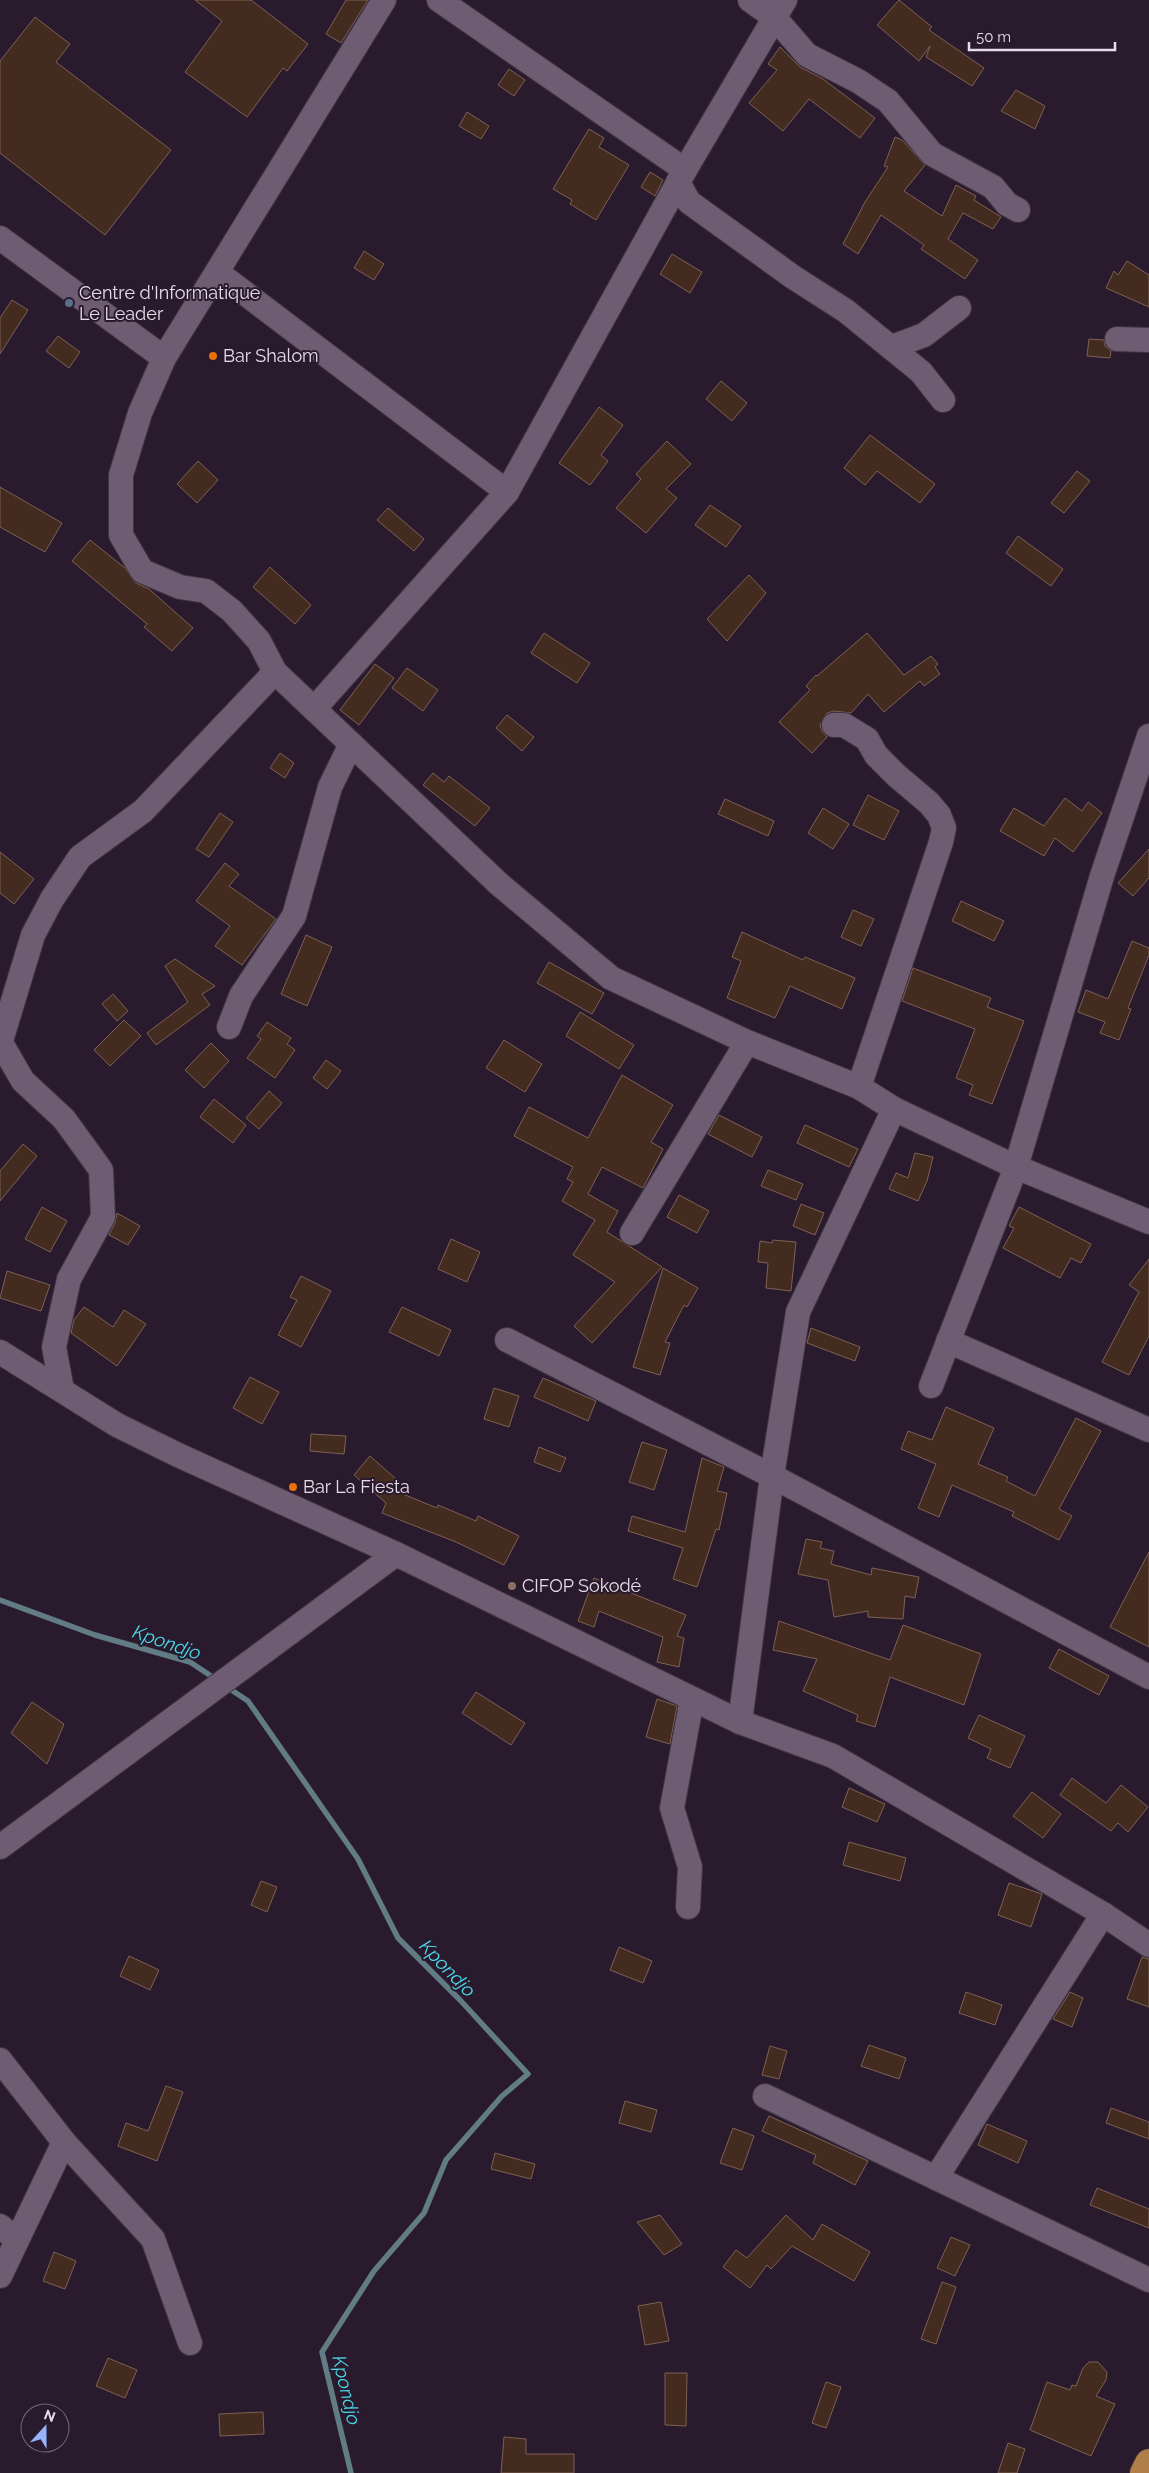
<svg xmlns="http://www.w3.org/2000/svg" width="1149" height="2473" font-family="Raleway,sans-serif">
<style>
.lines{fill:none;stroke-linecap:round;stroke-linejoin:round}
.stream{stroke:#617c84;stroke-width:5.5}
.building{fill:#432b20;stroke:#7d6154}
.minor-casing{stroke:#413544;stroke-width:26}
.highway-casing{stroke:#413544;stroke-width:29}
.minor{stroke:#6e5c72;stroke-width:24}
.highway{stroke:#b07e49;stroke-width:28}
.service-dot{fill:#5c6f8a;stroke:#2a1a2d;stroke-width:2}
.food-dot{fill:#e8710a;stroke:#2a1a2d;stroke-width:2}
.education-dot{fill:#8d6e63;stroke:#2a1a2d;stroke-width:2}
.labels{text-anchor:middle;stroke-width:4;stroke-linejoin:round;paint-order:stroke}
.poi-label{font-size:18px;fill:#e7ddea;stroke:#2a1a2d;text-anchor:start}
.water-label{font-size:19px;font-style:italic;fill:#4ad8e9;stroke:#2a1a2d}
</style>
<rect width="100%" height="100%" fill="#2a1a2d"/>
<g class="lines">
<g class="stream">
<polyline points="0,1600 95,1635 190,1662 217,1680"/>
<polyline points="227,1687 248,1701 358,1859 398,1938 461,2001 528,2074 502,2096 446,2160 424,2213 374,2271 322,2352 351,2473"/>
</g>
</g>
<g class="building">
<polygon points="195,0 251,0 308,44 287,71 283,68 247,117 185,72 222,21"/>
<polygon points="346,0 368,0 341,43 326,34"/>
<polygon points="899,0 932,27 929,30 984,68 972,86 926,57 930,46 919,61 877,25"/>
<polygon points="35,17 70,44 56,62 171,150 105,235 0,153 0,61"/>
<polygon points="780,47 800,67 823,79 875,118 860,138 809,99 783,131 749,103 777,70 768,64"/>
<polygon points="509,69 525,80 514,96 498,85"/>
<polygon points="1016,90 1045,106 1035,129 1001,111"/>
<polygon points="467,112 489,126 481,139 459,126"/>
<polygon points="589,129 604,138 599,147 629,165 596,220 570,204 572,200 553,189"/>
<polygon points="895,137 902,140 925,165 904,191 942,216 956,185 976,196 974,200 1001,217 993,229 963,213 948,239 978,260 965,279 921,249 924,245 881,215 858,254 843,244 865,202 888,167 884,166"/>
<polygon points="650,172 663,180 655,196 641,187"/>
<polygon points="364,251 384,264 374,280 354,268"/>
<polygon points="672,254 702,272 690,293 660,274"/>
<polygon points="1127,261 1149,275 1149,307 1106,288 1114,271 1118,275"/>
<polygon points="12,300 28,310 0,354 0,318"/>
<polygon points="58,336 80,352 69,368 46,351"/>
<polygon points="1089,339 1104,340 1105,346 1111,351 1110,358 1087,356"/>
<polygon points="721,381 747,403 732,421 706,399"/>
<polygon points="599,407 623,425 601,455 608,461 590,485 559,463"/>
<polygon points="870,435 935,484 920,503 877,471 865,485 844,468"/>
<polygon points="667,441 691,464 666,489 677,498 646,533 616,508 641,479 636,474"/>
<polygon points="198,461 218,480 197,503 177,484"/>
<polygon points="1077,471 1090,481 1064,513 1051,503"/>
<polygon points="0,487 62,523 45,552 0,527"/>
<polygon points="710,505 741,526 726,547 695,525"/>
<polygon points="388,508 424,539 414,551 377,520"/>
<polygon points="1018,536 1063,569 1051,586 1006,553"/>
<polygon points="90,540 125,568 136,583 149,589 193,628 172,651 144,627 147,624 72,561"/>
<polygon points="270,567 311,605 295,624 253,587"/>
<polygon points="749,575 766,593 727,641 707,619"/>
<polygon points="544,633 590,663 577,683 531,653"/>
<polygon points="867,633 904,675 931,656 938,664 935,667 940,674 924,686 920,681 884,712 868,694 851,713 834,711 827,713 820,725 822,731 827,737 812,753 779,722 810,690 806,686 816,675 817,676"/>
<polygon points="375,664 394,678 359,725 340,710"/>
<polygon points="407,668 438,690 423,711 392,688"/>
<polygon points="507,715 534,737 522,751 496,728"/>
<polygon points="280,753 294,763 285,778 270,768"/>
<polygon points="433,773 444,782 449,776 490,808 475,826 423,785"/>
<polygon points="868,795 899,811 884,840 853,825"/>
<polygon points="1065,798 1082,811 1088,802 1102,813 1073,852 1055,838 1044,856 1000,831 1014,808 1044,826"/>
<polygon points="725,799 774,821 768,836 718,814"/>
<polygon points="823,808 849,824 833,849 808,833"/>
<polygon points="220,813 233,822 209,857 196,849"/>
<polygon points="1149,849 1149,878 1133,896 1118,883"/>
<polygon points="0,852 34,879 14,904 0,893"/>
<polygon points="225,863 239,874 229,886 276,919 242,965 215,946 230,926 196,901"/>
<polygon points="961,901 1004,921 994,941 952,921"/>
<polygon points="853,910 874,919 861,946 841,937"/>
<polygon points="742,932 803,960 805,957 855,978 842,1009 790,986 775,1018 727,998 741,961 732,957"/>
<polygon points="306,935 332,947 307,1006 281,994"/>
<polygon points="1132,941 1149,948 1149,955 1128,1008 1131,1009 1119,1040 1100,1033 1105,1022 1078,1012 1086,990 1108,999"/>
<polygon points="175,959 215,986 202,994 210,1005 156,1045 147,1033 188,1002 165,966"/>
<polygon points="549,962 604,993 592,1014 537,983"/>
<polygon points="913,968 991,998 987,1007 1024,1021 992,1104 969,1095 973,1085 956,1078 975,1029 902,1001"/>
<polygon points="113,994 128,1011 117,1021 102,1004"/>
<polygon points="580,1012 634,1045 619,1069 566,1036"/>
<polygon points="124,1020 141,1036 110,1066 94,1050"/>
<polygon points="267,1022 291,1038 287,1044 295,1050 275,1078 247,1058 261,1039 257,1036"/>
<polygon points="504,1040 542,1064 525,1092 486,1068"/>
<polygon points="211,1043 229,1061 204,1088 185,1070"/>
<polygon points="326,1060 341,1071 327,1089 313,1078"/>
<polygon points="622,1075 673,1105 651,1142 663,1149 643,1188 602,1167 588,1194 618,1211 607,1232 662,1267 592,1343 574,1326 615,1282 573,1255 595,1220 562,1201 573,1182 567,1179 573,1167 514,1136 529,1107 588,1138"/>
<polygon points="269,1091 282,1103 259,1129 246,1118"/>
<polygon points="214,1099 246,1125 233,1143 200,1117"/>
<polygon points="719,1115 762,1137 752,1157 708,1134"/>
<polygon points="805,1125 858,1149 849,1167 797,1143"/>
<polygon points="23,1144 37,1156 0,1201 0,1171"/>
<polygon points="915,1153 933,1157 927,1181 918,1201 889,1189 896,1173 908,1178"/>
<polygon points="768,1170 803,1184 796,1200 761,1186"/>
<polygon points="679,1195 709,1211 697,1233 667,1217"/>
<polygon points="801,1204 824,1213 815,1235 793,1226"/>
<polygon points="42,1207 67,1221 50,1252 25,1239"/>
<polygon points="1019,1207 1091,1244 1081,1263 1071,1258 1060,1278 1003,1248 1014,1228 1009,1226"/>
<polygon points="117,1213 140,1226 128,1245 109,1235 115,1223"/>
<polygon points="451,1239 480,1252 467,1282 438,1269"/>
<polygon points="773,1240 796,1242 791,1291 766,1288 768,1263 758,1262 760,1241 772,1243"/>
<polygon points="1149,1259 1149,1336 1129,1375 1102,1362 1139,1292 1129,1285"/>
<polygon points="663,1268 698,1288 687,1307 684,1305 665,1342 670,1343 660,1375 633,1367"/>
<polygon points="7,1271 50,1285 41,1311 0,1298"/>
<polygon points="301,1276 331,1291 301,1347 278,1335 297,1300 290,1297"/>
<polygon points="84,1307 113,1327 124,1310 146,1324 117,1366 71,1333 74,1320"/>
<polygon points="402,1307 451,1330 439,1356 389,1332"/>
<polygon points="811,1328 860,1347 855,1361 807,1343"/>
<polygon points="250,1377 279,1392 262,1424 233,1408"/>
<polygon points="543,1378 596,1401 588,1421 534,1397"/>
<polygon points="494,1388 519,1396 509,1427 484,1419"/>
<polygon points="946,1407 994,1428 978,1464 1008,1477 1006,1481 1035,1496 1076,1418 1101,1431 1059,1509 1072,1516 1059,1540 1012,1516 1014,1512 952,1485 939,1517 918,1508 936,1464 901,1449 908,1431 932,1440"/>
<polygon points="311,1434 346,1436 344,1454 310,1451"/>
<polygon points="642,1442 667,1450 654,1490 629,1482"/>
<polygon points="539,1447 566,1458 560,1472 534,1462"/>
<polygon points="370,1456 396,1479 388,1488 437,1508 438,1505 476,1521 478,1516 519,1536 504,1565 456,1542 382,1513 386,1503 354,1475"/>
<polygon points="702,1458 724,1467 717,1491 727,1493 719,1530 716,1529 697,1587 673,1579 683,1548 628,1531 632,1516 685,1532"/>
<polygon points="806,1539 822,1542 820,1548 834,1551 831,1564 871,1575 872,1568 919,1577 915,1598 905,1596 903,1619 868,1617 868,1611 834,1617 828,1580 798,1574"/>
<polygon points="1149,1552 1149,1647 1110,1627"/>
<polygon points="594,1578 686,1615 677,1636 684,1638 679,1667 657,1662 663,1637 599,1611 594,1627 578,1621"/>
<polygon points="779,1621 890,1660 903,1625 981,1654 964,1705 890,1677 875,1727 856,1721 858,1715 803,1691 817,1659 773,1650"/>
<polygon points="1059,1649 1109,1676 1099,1695 1049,1668"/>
<polygon points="476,1692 525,1723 511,1745 462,1713"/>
<polygon points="657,1699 677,1706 670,1744 646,1737"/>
<polygon points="32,1702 64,1724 47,1764 11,1733"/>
<polygon points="979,1715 1025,1736 1010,1768 987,1758 991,1749 968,1738"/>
<polygon points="1072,1778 1106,1803 1121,1785 1148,1807 1128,1832 1118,1823 1111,1831 1060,1795"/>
<polygon points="849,1788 885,1804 877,1822 842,1807"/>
<polygon points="1032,1792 1061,1814 1043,1838 1013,1816"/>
<polygon points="849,1842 906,1858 900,1881 843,1865"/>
<polygon points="261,1881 277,1887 267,1912 251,1905"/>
<polygon points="1009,1883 1042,1894 1031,1927 998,1915"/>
<polygon points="619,1947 652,1961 643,1983 610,1970"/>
<polygon points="129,1956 159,1970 150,1990 120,1976"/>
<polygon points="1142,1957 1149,1959 1149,2007 1127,1999"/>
<polygon points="966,1992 1002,2005 995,2025 959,2013"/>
<polygon points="1070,1992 1083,1998 1072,2027 1053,2019"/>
<polygon points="869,2045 906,2058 899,2079 861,2066"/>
<polygon points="770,2046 787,2051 779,2079 762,2075"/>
<polygon points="166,2086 183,2092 157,2161 118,2146 126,2123 148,2131"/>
<polygon points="625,2101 657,2110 651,2132 619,2123"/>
<polygon points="1111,2108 1149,2122 1149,2139 1106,2123"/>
<polygon points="769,2116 868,2161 855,2185 813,2163 816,2155 762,2131"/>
<polygon points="987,2124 1027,2141 1018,2163 978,2145"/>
<polygon points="733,2128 754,2136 742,2170 720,2163"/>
<polygon points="495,2153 535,2164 531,2179 491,2169"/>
<polygon points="1097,2188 1149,2209 1149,2228 1090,2205"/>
<polygon points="660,2215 682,2244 664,2255 637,2222"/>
<polygon points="786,2215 813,2240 822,2224 870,2252 854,2281 792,2246 771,2269 767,2265 750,2288 723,2267 736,2250 747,2258"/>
<polygon points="951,2237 970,2245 955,2276 937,2268"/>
<polygon points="54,2252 76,2261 65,2289 43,2281"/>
<polygon points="942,2282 956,2287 936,2344 921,2339"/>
<polygon points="661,2302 669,2341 645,2345 638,2306"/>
<polygon points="108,2358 137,2370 125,2398 96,2386"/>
<polygon points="1089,2362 1098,2362 1107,2372 1106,2380 1096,2396 1115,2404 1091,2456 1030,2430 1047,2382 1070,2390 1072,2385 1076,2386 1083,2368"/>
<polygon points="665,2373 687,2373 686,2426 665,2425"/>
<polygon points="826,2382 841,2387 826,2428 812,2423"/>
<polygon points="263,2412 264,2434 220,2436 219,2414"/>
<polygon points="504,2437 526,2439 526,2454 574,2454 574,2473 501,2473"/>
<polygon points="1008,2443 1025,2449 1017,2473 998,2473"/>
</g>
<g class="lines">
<defs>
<g id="minor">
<polyline points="384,0 164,358 140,413 121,475 121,535 142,571 180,587 206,591 232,611 259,641 275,672 499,884 611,978 747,1042 859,1087 894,1109 1016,1167 1149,1222"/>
<polyline points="439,0 685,170"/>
<polyline points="750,0 775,18 807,55 858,81 888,101 932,154 993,187 1007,204 1018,210"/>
<polyline points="678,182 689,202 793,277 846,311 921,372 943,400"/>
<polyline points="0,238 164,358"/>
<polyline points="217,272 507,492"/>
<polyline points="1117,339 1149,340"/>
<polyline points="892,347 924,335 959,308"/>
<polyline points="314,709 507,492 685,170 785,0"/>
<polyline points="834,725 844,725 867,739 876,755 897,776 929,803 939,815 944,828 941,842 859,1087"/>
<polyline points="229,1027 241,996 294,916 330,787 351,744"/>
<polyline points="1,1043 23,1081 64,1119 101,1170 103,1217 69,1279 54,1347 62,1390"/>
<polyline points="0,1044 33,935 52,899 80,857 143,811 275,672"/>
<polyline points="632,1233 747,1042"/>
<polyline points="507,1340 772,1476 1149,1677"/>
<polyline points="948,1341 1149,1430"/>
<polyline points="0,1352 117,1425 178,1455 396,1554 740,1722 833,1756 1103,1914 1149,1945"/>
<polyline points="931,1386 1016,1167 1102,876 1149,736"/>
<polyline points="740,1722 772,1476 798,1312 894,1109"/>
<path d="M0 1847C133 1750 263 1651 396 1554"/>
<polyline points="688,1907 690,1867 672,1808 692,1699"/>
<polyline points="0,2060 64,2142 0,2276"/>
<polyline points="765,2096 1149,2280"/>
<polyline points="64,2142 153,2239 190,2343"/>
<polyline points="936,2178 1103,1914"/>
<polyline points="0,2226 17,2240"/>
</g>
<polyline id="highway" points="1144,2473 1149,2463"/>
</defs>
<use href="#minor" class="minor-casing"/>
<use href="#highway" class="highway-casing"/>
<use href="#minor" class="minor"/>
<use href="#highway" class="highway"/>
</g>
<circle class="service-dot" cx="69" cy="303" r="5"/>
<g class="food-dot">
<circle cx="213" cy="356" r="5"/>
<circle cx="293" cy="1487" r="5"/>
</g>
<circle class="education-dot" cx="512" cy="1586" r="5"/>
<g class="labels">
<g class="poi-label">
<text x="79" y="299">Centre d'Informatique<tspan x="79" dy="21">Le Leader</tspan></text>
<text x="223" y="362">Bar Shalom</text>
<text x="303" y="1493">Bar La Fiesta</text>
<text x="522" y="1592">CIFOP Sokodé</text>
</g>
<g class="water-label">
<text transform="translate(167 1642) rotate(19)" y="7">Kpondjo</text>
<text transform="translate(448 1968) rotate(46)" y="7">Kpondjo</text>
<text transform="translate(347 2390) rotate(77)" y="7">Kpondjo</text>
</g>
</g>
<g transform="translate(45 2428) rotate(21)"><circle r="24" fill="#2a1a2d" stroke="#766879"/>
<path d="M0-4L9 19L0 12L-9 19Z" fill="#95b6fd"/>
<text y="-8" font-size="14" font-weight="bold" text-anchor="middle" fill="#e7ddea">N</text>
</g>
<path d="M969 42v8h146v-8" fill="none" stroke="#e7ddea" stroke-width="2.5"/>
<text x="976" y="42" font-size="15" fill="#e7ddea" stroke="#2a1a2d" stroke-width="4" paint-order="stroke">50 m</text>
</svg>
